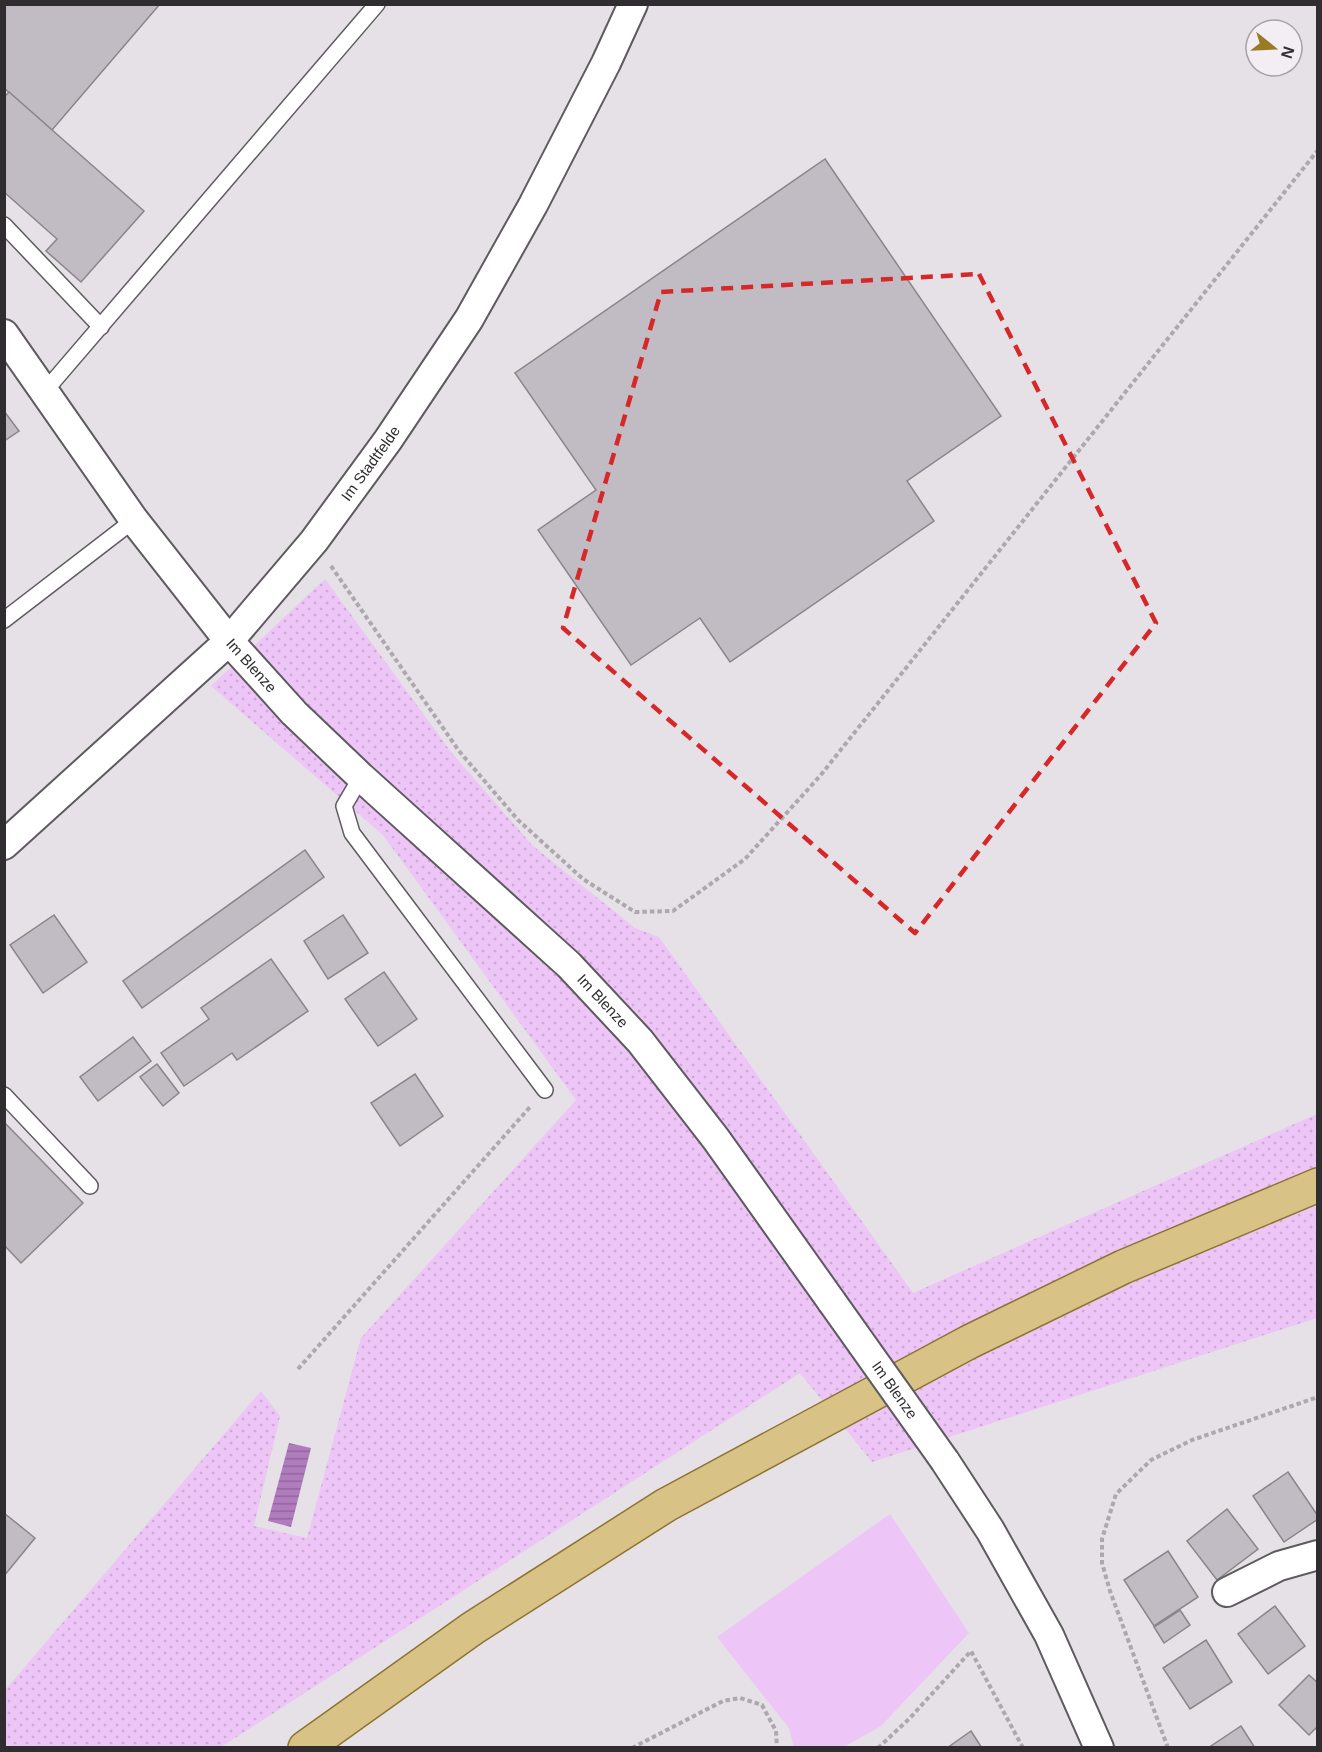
<svg xmlns="http://www.w3.org/2000/svg" width="1322" height="1752" font-family="Helvetica,sans-serif">
<style>
.grass{fill:url(#grass-dots)}
.green{fill:#edc5f7}
.water{fill:url(#water-rules)}
.building{fill:#c1bcc3;stroke:#8a858b;stroke-width:1.5}
.lines{fill:none;stroke-linecap:round;stroke-linejoin:round}
.service-casing{stroke:#5e5a60;stroke-width:18}
.minor-casing{stroke:#5e5a60;stroke-width:32}
.primary-casing{stroke:#8d7433;stroke-width:36}
.path{stroke:#aca8ad;stroke-width:4;stroke-dasharray:4.5 3;stroke-linecap:butt}
.service{stroke:#fff;stroke-width:15}
.minor{stroke:#fff;stroke-width:28}
.primary{stroke:#d9c285;stroke-width:33}
.minor-bridge-casing{stroke:#5e5a60;stroke-width:32;stroke-linecap:butt}
.minor-bridge{stroke:#fff;stroke-width:28}
.marked{fill:none;stroke:#d62828;stroke-width:4.5;stroke-dasharray:12 8;stroke-linejoin:round}
.labels{text-anchor:middle;stroke-width:5;stroke-linejoin:round;paint-order:stroke}
.street-label{font-size:15px;fill:#2f2d30;stroke:#f3eef4}
</style>
<defs>
<pattern id="grass-dots" width="8" height="8" patternUnits="userSpaceOnUse" patternTransform="scale(1.5)"><rect width="8" height="8" fill="#edc5f7"/><path d="M2 2h.1M6 6h.1" fill="none" stroke="#ccaad4" stroke-width="1.8" stroke-linecap="round"/></pattern>
<pattern id="water-rules" width="6" height="5" patternUnits="userSpaceOnUse" patternTransform="scale(1.5)"><rect width="6" height="5" fill="#b17cbe"/><path d="M0 2.5h6" fill="none" stroke="#90669b"/></pattern>
</defs>
<rect width="100%" height="100%" fill="#e6e1e7"/>
<polygon class="grass" points="325,579 451,752 533,846 635,928 659,937 913,1293 1317,1114 1317,1318 872,1462 800,1373 221,1747 5,1748 5,1690 261,1391 280,1416 254,1526 307,1538 361,1338 576,1100 383,835 211,686"/>
<polygon class="green" points="890,1514 969,1633 881,1726 844,1747 794,1747 789,1728 717,1637"/>
<polygon class="water" points="289,1443 311,1448 291,1527 268,1521"/>
<g class="building">
<polygon points="4,4 160,4 52,130 4,88"/>
<polygon points="9,92 144,211 81,282 46,251 57,239 4,192 4,97"/>
<polygon points="825,159 1001,416 907,481 934,521 730,662 700,618 631,665 538,530 596,490 515,373"/>
<polygon points="4,411 19,431 4,441"/>
<polygon points="305,850 324,877 142,1008 123,981"/>
<polygon points="54,915 87,962 43,993 10,945"/>
<polygon points="343,915 368,953 328,979 304,941"/>
<polygon points="271,959 308,1011 237,1060 232,1053 184,1086 161,1053 209,1019 201,1008"/>
<polygon points="384,972 417,1019 378,1046 345,999"/>
<polygon points="133,1037 151,1061 98,1101 80,1077"/>
<polygon points="157,1064 179,1093 163,1106 140,1077"/>
<polygon points="415,1074 443,1116 400,1146 371,1103"/>
<polygon points="4,1122 83,1203 21,1263 4,1245"/>
<polygon points="1288,1472 1318,1516 1318,1519 1284,1542 1253,1496"/>
<polygon points="1227,1509 1258,1549 1217,1580 1187,1541"/>
<polygon points="4,1513 35,1538 4,1576"/>
<polygon points="1168,1551 1198,1597 1154,1626 1124,1580"/>
<polygon points="1275,1606 1305,1646 1268,1674 1238,1634"/>
<polygon points="1180,1610 1190,1625 1164,1643 1154,1627"/>
<polygon points="1206,1640 1232,1682 1190,1709 1163,1668"/>
<polygon points="1309,1675 1318,1683 1318,1726 1309,1735 1279,1705"/>
<polygon points="1241,1726 1255,1748 1208,1748"/>
<polygon points="971,1731 982,1748 947,1748"/>
</g>
<g class="lines">
<defs>
<g id="service">
<polyline points="4,225 101,327"/>
<polyline points="45,391 377,4"/>
<polyline points="4,620 134,520"/>
<polyline points="361,777 344,806 352,833 545,1090"/>
<polyline points="4,1095 90,1186"/>
</g>
<g id="minor">
<path id="s1" d="M4 334 134 520 229 641 294 713 361 777 569 965 640 1041 716 1139 832 1302"/>
<path id="s2" d="M4 845 229 641 314 541 388 440 469 319 533 205 606 63 633 4"/>
<polyline points="945,1461 990,1530 1049,1635 1099,1748"/>
<polyline points="1227,1592 1279,1566 1318,1555"/>
</g>
<polyline id="primary" points="305,1748 473,1628 666,1505 969,1342 1123,1267 1318,1185"/>
</defs>
<use href="#service" class="service-casing"/>
<use href="#minor" class="minor-casing"/>
<use href="#primary" class="primary-casing"/>
<g class="path">
<polyline points="331,566 459,751 518,820 583,879 635,912 673,911 745,859 820,776 1318,150"/>
<polyline points="298,1369 530,1107"/>
<polyline points="632,1748 723,1701 740,1698 762,1705 776,1731 777,1748"/>
<polyline points="878,1748 909,1719 971,1651 1023,1748"/>
<polyline points="1168,1748 1110,1591 1102,1563 1102,1539 1116,1494 1151,1460 1192,1440 1318,1397"/>
</g>
<use href="#service" class="service"/>
<use href="#minor" class="minor"/>
<use href="#primary" class="primary"/>
<defs>
<g id="minor-bridge">
<path id="s3" d="M832 1302 945 1461"/>
</g>
</defs>
<use href="#minor-bridge" class="minor-bridge-casing"/>
<use href="#minor-bridge" class="minor-bridge"/>
</g>
<path class="marked" d="M979 274 1156 623 915 933 563 628 661 292Z"/>
<g class="labels">
<g class="street-label">
<text dy="5" stroke="none"><textPath href="#s2" startOffset="531">Im Stadtfelde</textPath></text>
<text dy="5" stroke="none"><textPath href="#s1" startOffset="414">Im Blenze</textPath></text>
<text dy="5" stroke="none"><textPath href="#s1" startOffset="900">Im Blenze</textPath></text>
<text dy="5" stroke="none"><textPath href="#s3" startOffset="108">Im Blenze</textPath></text>
</g>
</g>
<rect width="1322" height="1752" fill="none" stroke="#2f2d30" stroke-width="12"/>
<g transform="translate(1274 48) rotate(108)"><circle r="28" fill="#f3eef4" stroke="#a5a1a6" stroke-width="1.5"/>
<path d="M0-4.5L10 22L0 15L-10 22Z" fill="#9a7b25"/>
<text y="-9" font-size="16" font-weight="bold" text-anchor="middle" fill="#2f2d30">N</text>
</g>
</svg>
